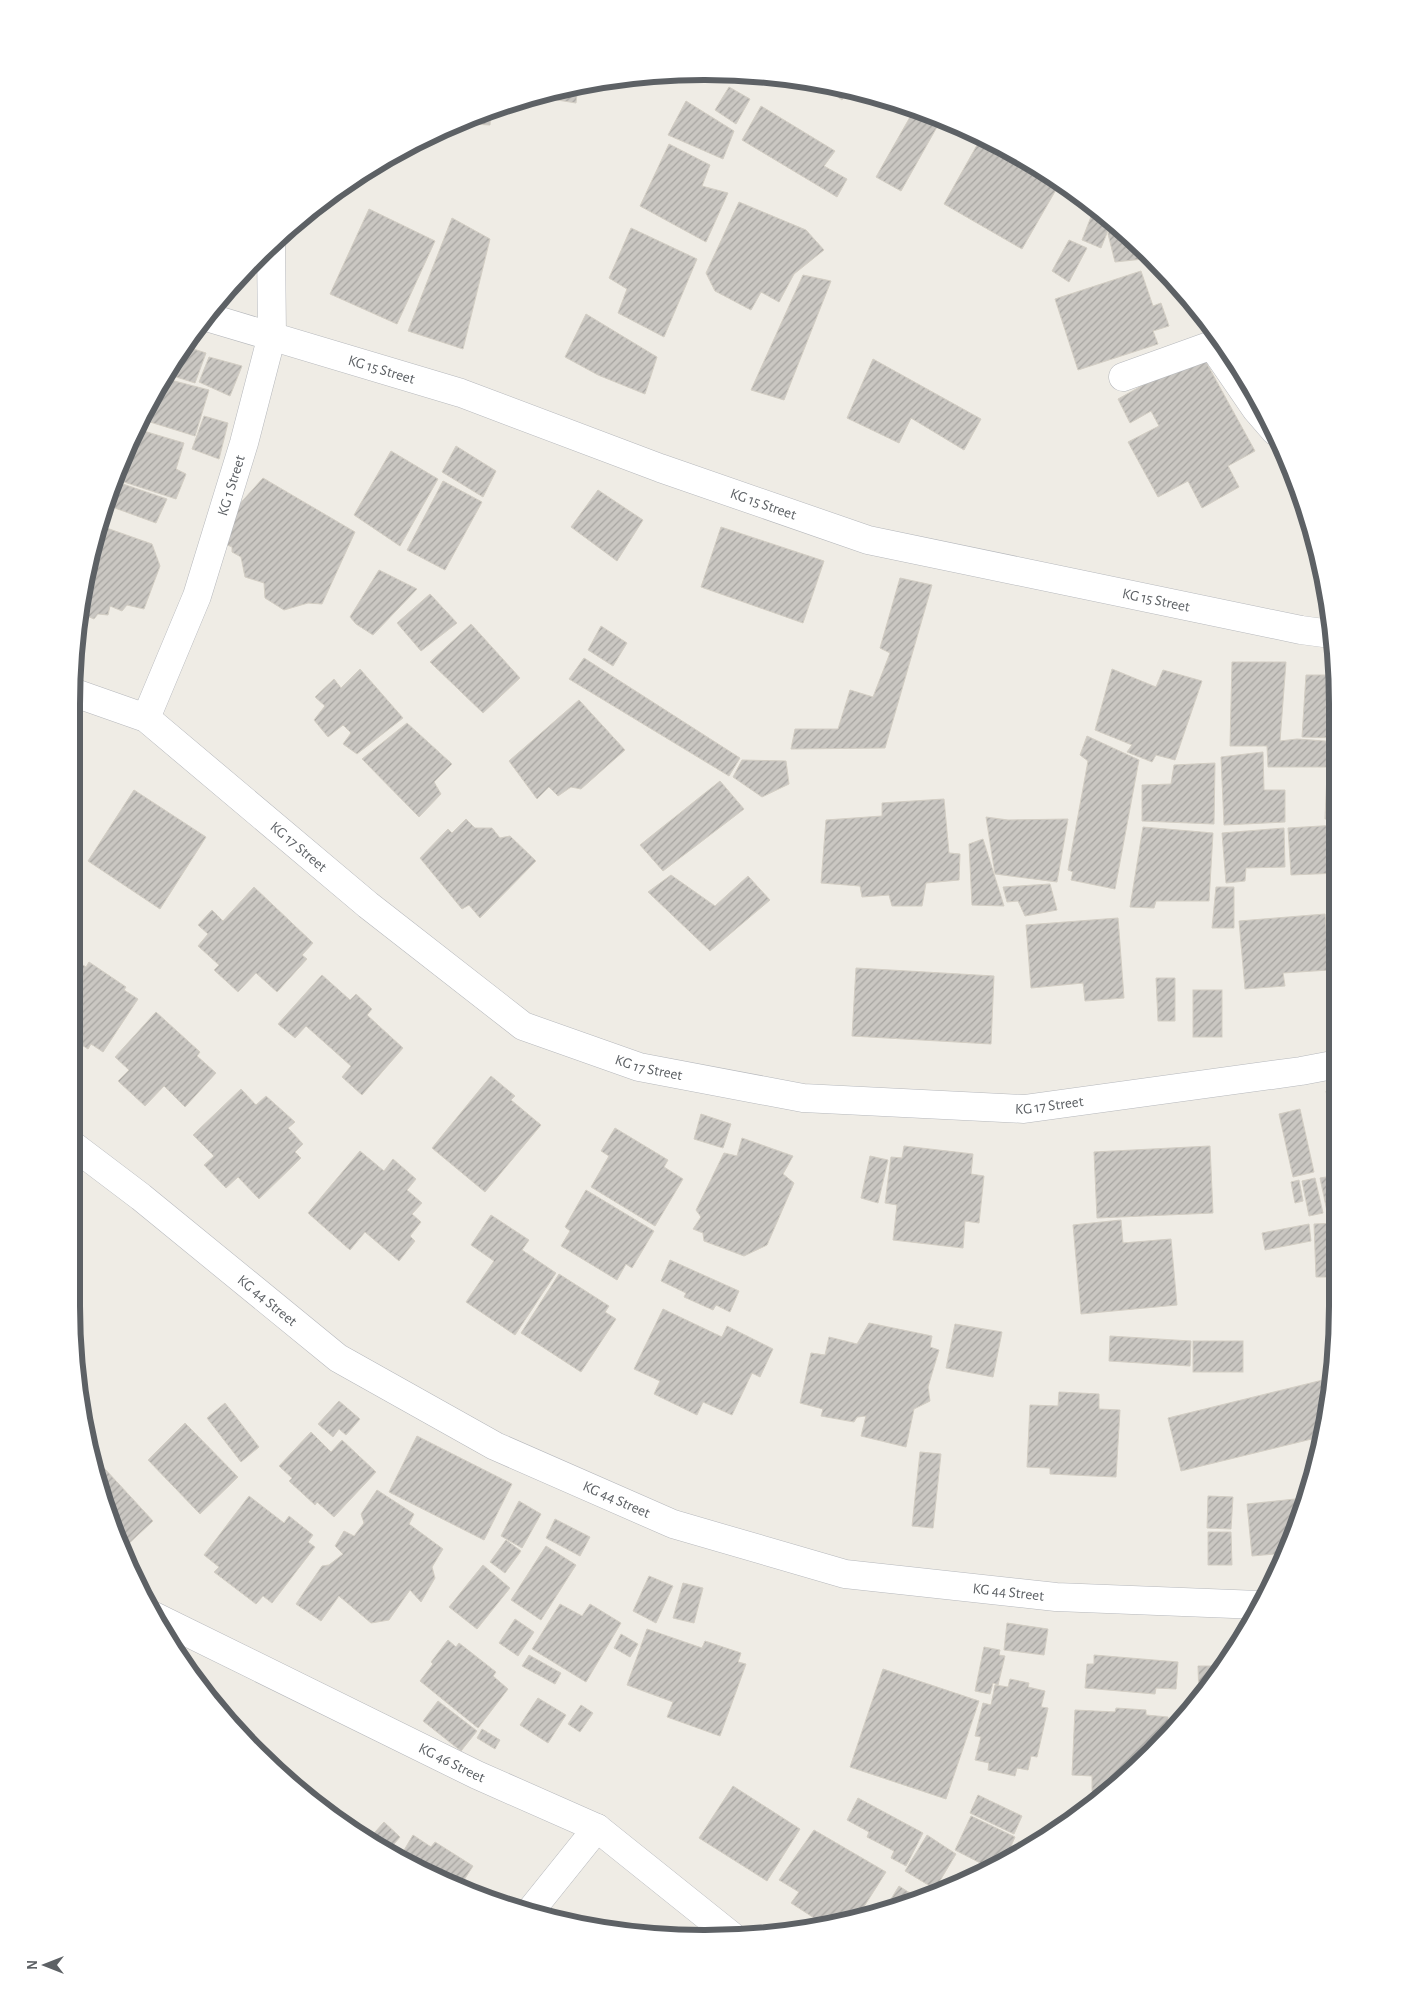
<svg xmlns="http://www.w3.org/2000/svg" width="1409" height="2010" font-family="'Alegreya Sans',sans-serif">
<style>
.building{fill:url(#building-hatch);stroke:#d3cec4}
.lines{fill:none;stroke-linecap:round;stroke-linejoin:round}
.minor-casing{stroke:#b6b8bc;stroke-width:29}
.minor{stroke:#fff;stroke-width:28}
.labels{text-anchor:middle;stroke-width:5;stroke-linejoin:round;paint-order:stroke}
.street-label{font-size:15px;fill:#5d6165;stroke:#fff}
.rim{fill:none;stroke:#5d6165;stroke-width:6}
</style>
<defs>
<pattern id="building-hatch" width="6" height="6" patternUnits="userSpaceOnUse" patternTransform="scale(1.25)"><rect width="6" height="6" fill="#cac7c2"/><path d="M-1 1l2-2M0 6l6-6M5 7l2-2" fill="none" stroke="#a7a5a1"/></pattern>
</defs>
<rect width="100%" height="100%" fill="#efece5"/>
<g class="building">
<polygon points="785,79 811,82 808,89"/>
<polygon points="819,83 828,83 894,103 892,108 848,91 842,100"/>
<polygon points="578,84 576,103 551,99 553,92"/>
<polygon points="729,87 750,99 736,124 715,110"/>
<polygon points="686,101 734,131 723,159 668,135"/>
<polygon points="761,106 835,151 824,166 847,179 837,197 742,140"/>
<polygon points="914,110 942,118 901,191 876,177"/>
<polygon points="491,111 490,125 455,123 462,119"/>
<polygon points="981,138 1061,181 1022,249 944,204"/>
<polygon points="669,144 710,165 702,186 728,193 706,242 640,206"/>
<polygon points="739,202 806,230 824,250 794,274 779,302 761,292 751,310 715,291 706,273"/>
<polygon points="369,209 435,241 397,324 330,294"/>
<polygon points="1094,209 1111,223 1101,248 1082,240"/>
<polygon points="452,218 490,239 463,349 408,331"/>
<polygon points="1112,224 1152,257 1153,258 1115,262 1108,234"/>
<polygon points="631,228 697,259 664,337 618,313 627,289 609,278"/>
<polygon points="1069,240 1087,248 1069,282 1052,271"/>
<polygon points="1141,271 1153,306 1161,303 1169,326 1153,331 1158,344 1078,370 1055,299"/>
<polygon points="803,275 831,281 784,400 751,390"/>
<polygon points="586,314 657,357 645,394 598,375 565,357"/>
<polygon points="187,347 206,353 195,383 167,374"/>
<polygon points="1201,353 1255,451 1228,466 1239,487 1202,508 1188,481 1158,497 1128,442 1159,426 1151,411 1130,423 1118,399"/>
<polygon points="209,357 242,366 230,396 199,382"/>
<polygon points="873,359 981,419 964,450 911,418 899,443 847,418"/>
<polygon points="163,378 209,390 195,436 150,422 161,382"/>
<polygon points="204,416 228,423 219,459 192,449"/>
<polygon points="137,429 184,443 176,469 186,474 176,499 115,479"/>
<polygon points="456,446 496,471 483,497 442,472"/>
<polygon points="391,451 438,479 400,546 354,515"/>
<polygon points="263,478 355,532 322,604 308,603 284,610 265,598 264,583 245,577 241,557 232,552 232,547 223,543 236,508"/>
<polygon points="114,481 167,499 156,523 104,504"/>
<polygon points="443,481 482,502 445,570 407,550"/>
<polygon points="598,490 643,520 617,561 571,527"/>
<polygon points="98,525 152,544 160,566 144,609 127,605 122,611 110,606 108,615 98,614 94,619 80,613 83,581"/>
<polygon points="721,527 824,561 803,623 701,587"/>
<polygon points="379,570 417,589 373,635 356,624 350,617"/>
<polygon points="900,578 932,585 885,748 791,749 795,729 838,729 850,690 873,697 890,653 880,648"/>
<polygon points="430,594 457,623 421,651 397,623"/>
<polygon points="471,624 520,678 483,713 430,662"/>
<polygon points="601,626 627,643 613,666 588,650"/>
<polygon points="584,658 740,758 729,776 569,679"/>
<polygon points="1232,662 1286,662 1280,741 1297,739 1338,742 1338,767 1268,767 1267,746 1230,746"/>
<polygon points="360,669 403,718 357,754 343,744 351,733 343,725 328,737 314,720 325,706 315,697 334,679 341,688"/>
<polygon points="1112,669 1156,687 1163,670 1202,681 1175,760 1156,755 1152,762 1127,752 1132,745 1095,730"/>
<polygon points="1306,675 1335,675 1338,704 1338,738 1302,737"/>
<polygon points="579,700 625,750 581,789 571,787 558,796 549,787 537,799 509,761"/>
<polygon points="407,723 452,764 434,782 441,794 419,817 362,759"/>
<polygon points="1087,736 1139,760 1115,889 1071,880 1073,872 1068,870 1088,761 1080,755"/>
<polygon points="1263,752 1264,790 1285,790 1285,822 1224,825 1221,757"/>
<polygon points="742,760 786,761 789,784 762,797 733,777"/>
<polygon points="1215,763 1214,824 1142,821 1142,785 1171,784 1174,765"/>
<polygon points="1338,772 1338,819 1325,819 1327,773"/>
<polygon points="720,781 744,809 663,871 640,845"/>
<polygon points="134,790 206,837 160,909 88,861"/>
<polygon points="944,799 949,853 960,854 959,880 926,883 922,906 892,906 889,895 862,897 860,886 821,883 826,820 882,816 882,803"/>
<polygon points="986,817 1008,820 1068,819 1057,882 995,874"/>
<polygon points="466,819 475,828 492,828 500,838 510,836 536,861 480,918 469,905 462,909 420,858 448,829 452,833"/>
<polygon points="1338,825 1338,873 1291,875 1288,828"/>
<polygon points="1143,827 1213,833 1209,901 1156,901 1154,908 1130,907"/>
<polygon points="1284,828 1285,867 1246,868 1245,881 1226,883 1222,833"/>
<polygon points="983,839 1004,906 972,905 969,844"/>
<polygon points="671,875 715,906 748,876 770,900 710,951 648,892"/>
<polygon points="1050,884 1057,910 1025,916 1018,901 1007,902 1003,887"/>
<polygon points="254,887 313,943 302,955 307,959 277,992 256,973 238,992 214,970 219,965 198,946 208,934 198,925 212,910 223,921"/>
<polygon points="1216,887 1234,887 1234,928 1212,928"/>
<polygon points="1325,914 1329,970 1283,973 1285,986 1245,989 1239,921"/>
<polygon points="1118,918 1124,998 1085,1001 1083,983 1031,988 1026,925"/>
<polygon points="75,960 86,967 89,962 126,987 124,990 138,999 103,1052 91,1044 88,1049 71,1038 71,967"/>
<polygon points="856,968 994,976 991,1044 852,1036"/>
<polygon points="322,975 350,1000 356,994 372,1009 367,1015 403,1048 362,1095 342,1077 351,1066 306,1026 295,1038 278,1024"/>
<polygon points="1156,978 1175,978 1175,1021 1158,1021"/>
<rect x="1193" y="990" width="29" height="47"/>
<polygon points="156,1012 200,1052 197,1056 216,1073 185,1107 164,1086 145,1106 118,1081 129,1070 115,1057"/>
<polygon points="491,1076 515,1096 511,1100 541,1125 485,1192 432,1148"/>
<polygon points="241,1089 256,1105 266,1096 295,1122 288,1128 303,1144 295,1152 301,1158 259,1199 238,1177 226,1188 204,1165 214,1156 193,1135"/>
<polygon points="1326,1091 1338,1091 1337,1150"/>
<polygon points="1300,1109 1314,1172 1293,1177 1279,1114"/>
<polygon points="701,1114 731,1124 723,1148 694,1139"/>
<polygon points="615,1128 668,1160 664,1167 683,1179 655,1226 591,1187 609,1156 601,1151"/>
<polygon points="742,1138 793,1156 783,1174 794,1183 767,1245 744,1256 704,1241 703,1233 693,1229 701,1217 696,1210 724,1153 737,1156"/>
<polygon points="904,1146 973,1154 971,1174 984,1176 979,1223 965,1221 963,1248 893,1240 897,1205 885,1203 891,1157 902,1158"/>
<polygon points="1210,1146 1213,1213 1097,1218 1094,1152"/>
<polygon points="360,1151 384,1171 393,1159 416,1179 407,1190 422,1203 412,1214 421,1222 410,1236 415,1241 399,1261 365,1232 350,1250 308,1213"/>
<polygon points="870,1156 888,1160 878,1203 861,1198"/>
<polygon points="1338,1175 1338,1214 1328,1216 1320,1178"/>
<polygon points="1315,1178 1323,1213 1309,1216 1302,1181"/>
<polygon points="1299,1180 1303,1201 1295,1203 1291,1182"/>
<polygon points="586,1190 654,1231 632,1268 626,1264 617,1280 561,1246 570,1231 565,1227"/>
<polygon points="491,1215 529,1240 522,1250 556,1273 515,1335 466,1302 494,1261 471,1245"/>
<polygon points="1121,1220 1123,1243 1171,1239 1177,1305 1081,1314 1073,1225"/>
<polygon points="1338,1223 1338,1277 1316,1277 1314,1224"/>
<polygon points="1309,1224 1311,1241 1265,1250 1262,1233"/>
<polygon points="670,1260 739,1291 730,1312 716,1305 713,1310 684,1297 686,1293 661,1281"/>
<polygon points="559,1274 609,1306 605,1312 616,1319 581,1372 521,1333"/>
<polygon points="663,1309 722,1337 727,1326 773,1349 760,1377 752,1373 732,1415 703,1402 697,1415 654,1394 660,1381 634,1369"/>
<polygon points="869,1323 932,1336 930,1347 939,1350 928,1387 930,1401 914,1409 906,1447 861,1436 866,1416 857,1417 854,1422 821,1416 823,1409 800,1403 811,1353 825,1355 829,1337 857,1344"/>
<polygon points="955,1324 1002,1332 993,1377 946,1368"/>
<polygon points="1110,1336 1191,1341 1190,1366 1109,1361"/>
<rect x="1193" y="1341" width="50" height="31"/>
<polygon points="1331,1378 1324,1436 1181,1471 1168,1418"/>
<polygon points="1059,1392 1099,1394 1099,1409 1120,1410 1116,1477 1050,1474 1050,1468 1027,1467 1030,1405 1058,1406"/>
<polygon points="339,1401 360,1419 346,1435 339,1429 333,1437 318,1424"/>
<polygon points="225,1403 259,1447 241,1462 207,1418"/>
<polygon points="185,1423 238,1477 200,1514 148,1460"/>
<polygon points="311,1432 331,1452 342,1440 376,1472 334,1517 317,1502 315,1505 289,1481 292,1478 279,1466"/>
<polygon points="417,1436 512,1484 484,1540 389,1492"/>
<polygon points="920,1452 941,1454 933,1528 912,1526"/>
<polygon points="93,1456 153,1521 123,1549 93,1470 91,1458"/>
<polygon points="377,1490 414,1514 409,1524 443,1549 432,1567 435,1578 421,1602 410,1590 389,1620 371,1623 339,1596 321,1621 296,1604 322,1566 329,1565 343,1554 335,1546 344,1531 354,1536 364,1523 361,1514"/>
<polygon points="249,1496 284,1523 289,1516 313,1535 308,1542 315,1547 272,1603 263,1596 256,1604 214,1572 219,1567 204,1555"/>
<polygon points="1208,1496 1233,1497 1231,1529 1207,1528"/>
<polygon points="1305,1498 1287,1553 1252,1556 1247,1504"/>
<polygon points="519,1501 541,1514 522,1548 501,1536"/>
<polygon points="555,1519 590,1537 580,1556 546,1538"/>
<polygon points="1208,1532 1231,1532 1232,1565 1208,1565"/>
<polygon points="506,1540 521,1551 505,1573 490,1562"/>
<polygon points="546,1546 576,1565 541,1620 511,1600"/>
<polygon points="483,1565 510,1588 477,1629 449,1607"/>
<polygon points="649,1576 673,1586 656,1623 633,1611"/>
<polygon points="683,1583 703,1588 694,1623 673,1618"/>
<polygon points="560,1604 582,1616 590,1604 621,1623 586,1682 532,1649"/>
<polygon points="515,1619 534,1632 518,1656 499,1643"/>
<polygon points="1007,1623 1048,1629 1044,1655 1004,1650"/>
<polygon points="647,1629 702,1648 705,1641 741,1653 738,1662 746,1664 720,1736 667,1717 673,1702 627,1685"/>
<polygon points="621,1634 638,1644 630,1657 614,1648"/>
<polygon points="448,1640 456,1647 459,1643 496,1672 493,1676 508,1689 478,1728 420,1681 433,1664 431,1662"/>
<polygon points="984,1647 1000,1650 999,1655 1005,1656 998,1685 993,1683 990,1694 975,1691"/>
<polygon points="529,1655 561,1673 555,1684 522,1666"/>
<polygon points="1094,1655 1178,1662 1176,1689 1156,1688 1155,1694 1085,1688 1087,1664 1094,1664"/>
<polygon points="1198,1666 1224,1666 1199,1697"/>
<polygon points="883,1669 979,1701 946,1799 850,1767"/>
<polygon points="1010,1679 1029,1683 1028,1687 1045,1691 1041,1707 1048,1708 1037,1757 1031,1756 1028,1770 1017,1768 1015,1776 988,1770 989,1763 975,1760 981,1737 975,1736 983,1703 991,1705 995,1685 1008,1687"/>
<polygon points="538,1698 566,1715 548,1743 520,1725"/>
<polygon points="438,1701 477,1731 461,1751 423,1721"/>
<polygon points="581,1705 593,1713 580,1732 568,1724"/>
<polygon points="1116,1708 1146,1710 1146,1715 1168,1717 1168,1735 1152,1753 1109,1792 1092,1791 1092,1776 1072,1775 1075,1710 1115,1712"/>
<polygon points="482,1729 500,1740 495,1749 477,1738"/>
<polygon points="733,1786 800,1829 767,1881 699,1838"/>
<polygon points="978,1795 1022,1816 1014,1834 970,1813"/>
<polygon points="858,1798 923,1833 906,1866 891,1858 894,1851 867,1837 869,1832 847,1820"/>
<polygon points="971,1816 1015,1837 1004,1862 992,1869 955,1850"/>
<polygon points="384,1822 400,1837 388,1851 368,1840"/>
<polygon points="814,1830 886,1872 858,1916 847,1920 837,1913 828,1927 791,1903 799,1892 779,1880"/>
<polygon points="413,1835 431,1847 435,1842 473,1866 464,1880 470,1884 465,1891 400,1857"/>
<polygon points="927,1835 956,1854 935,1889 905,1871"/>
<polygon points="1018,1842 1032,1844 1016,1854"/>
<polygon points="899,1886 916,1897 886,1907"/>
</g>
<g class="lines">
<defs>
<g id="minor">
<path id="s1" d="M210 318 461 393 660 468 868 540 1301 630 1331 634"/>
<polyline points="1123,377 1212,345 1256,409 1275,431"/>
<path id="s2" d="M72 692 146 718 368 905 523 1026 639 1067 803 1098 1024 1109 1301 1071 1338 1064"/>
<path id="s3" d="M146 718 197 596 244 443 272 335 271 245"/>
<path id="s4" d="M71 1144 141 1197 338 1358 495 1446 673 1524 845 1574 1056 1597 1259 1605"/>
<path id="s5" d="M154 1616 477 1775 597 1828 733 1937"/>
<polyline points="532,1909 597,1828"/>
</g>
</defs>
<use href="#minor" class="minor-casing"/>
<use href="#minor" class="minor"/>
</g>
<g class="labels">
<g class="street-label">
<text dy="5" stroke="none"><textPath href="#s1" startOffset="179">KG 15 Street</textPath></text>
<text dy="5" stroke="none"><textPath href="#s3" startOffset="248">KG 1 Street</textPath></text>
<text dy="5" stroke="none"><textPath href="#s1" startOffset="584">KG 15 Street</textPath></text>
<text dy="5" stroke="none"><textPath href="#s1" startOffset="989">KG 15 Street</textPath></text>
<text dy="5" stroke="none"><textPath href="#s2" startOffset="278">KG 17 Street</textPath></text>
<text dy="5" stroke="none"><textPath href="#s2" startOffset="698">KG 17 Street</textPath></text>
<text dy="5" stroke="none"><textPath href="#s2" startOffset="1102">KG 17 Street</textPath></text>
<text dy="5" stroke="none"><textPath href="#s4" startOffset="251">KG 44 Street</textPath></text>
<text dy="5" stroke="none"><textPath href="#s4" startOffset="655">KG 44 Street</textPath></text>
<text dy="5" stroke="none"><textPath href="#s4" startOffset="1060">KG 44 Street</textPath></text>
<text dy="5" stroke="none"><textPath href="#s5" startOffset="332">KG 46 Street</textPath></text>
</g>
</g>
<path d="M0 0H1409V2010H0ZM704 80H705A624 624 0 0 1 1329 704V1306A624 624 0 0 1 705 1930H704A624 624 0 0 1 80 1306V704A624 624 0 0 1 704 80Z" fill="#fff" fill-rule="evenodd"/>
<path class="rim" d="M704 80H705A624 624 0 0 1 1329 704V1306A624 624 0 0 1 705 1930H704A624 624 0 0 1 80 1306V704A624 624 0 0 1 704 80Z"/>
<g transform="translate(45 1965) rotate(270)" stroke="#ffffff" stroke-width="4" paint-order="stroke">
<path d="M0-4L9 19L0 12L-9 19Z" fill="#5d6165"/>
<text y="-8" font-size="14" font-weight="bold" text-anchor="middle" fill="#5d6165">N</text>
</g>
</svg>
